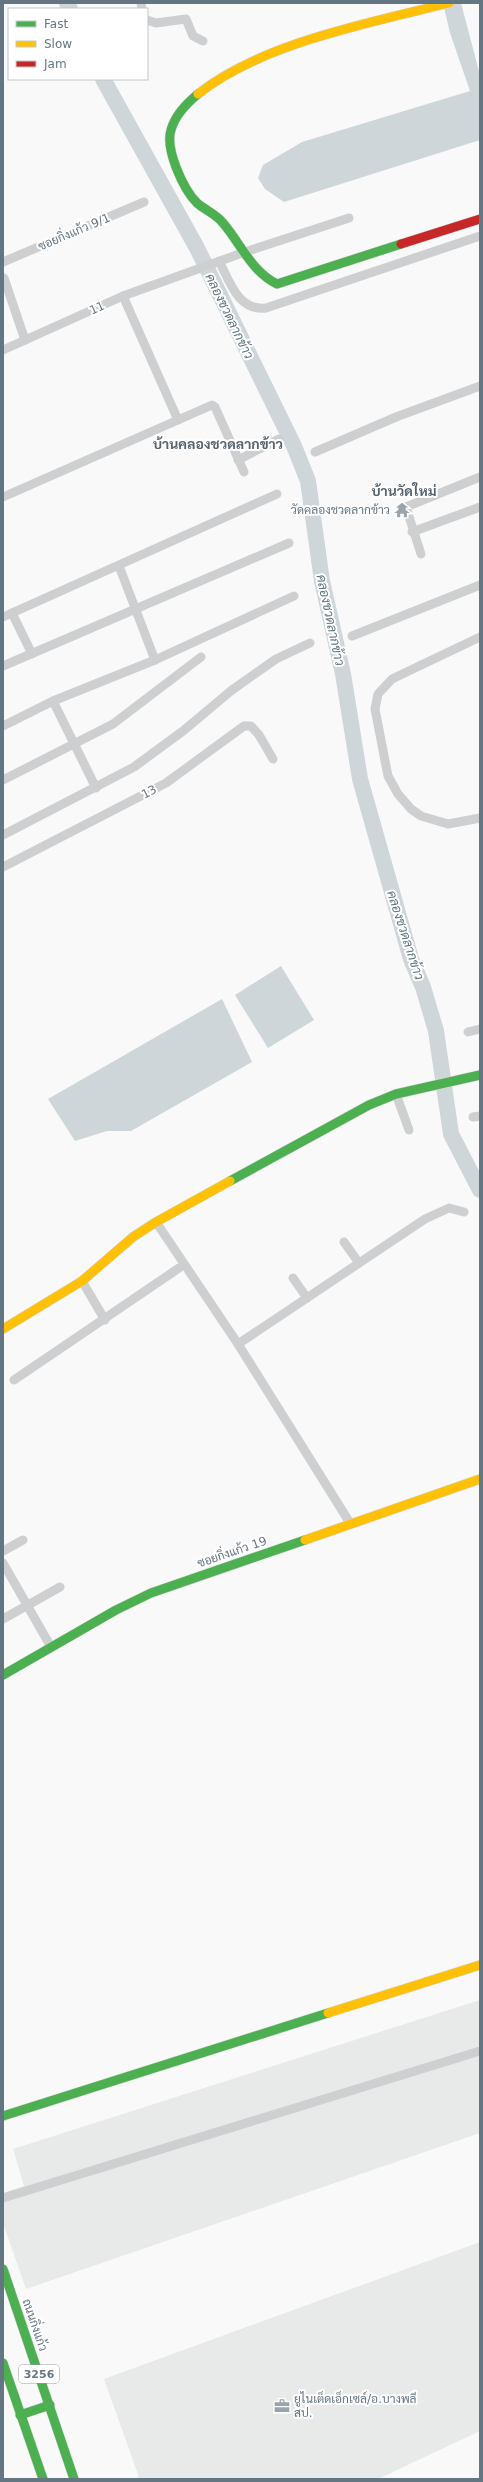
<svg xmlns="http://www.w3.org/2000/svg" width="483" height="2482" font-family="'DejaVu Sans',Sarabun,sans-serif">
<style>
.built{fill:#e8e9e9}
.water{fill:#ced6d9}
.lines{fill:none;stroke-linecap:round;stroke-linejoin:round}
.river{stroke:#ced6d9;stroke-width:16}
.fast-casing{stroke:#d5d6d7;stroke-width:10}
.slow-casing{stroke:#d5d6d7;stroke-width:10}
.jam-casing{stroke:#d5d6d7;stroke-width:10}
.street{stroke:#cecfd0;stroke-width:9}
.fast{stroke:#4caf50;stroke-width:9}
.slow{stroke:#ffc107;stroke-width:9}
.jam{stroke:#c62828;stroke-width:9}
.labels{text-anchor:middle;stroke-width:4;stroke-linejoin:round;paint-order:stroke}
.shield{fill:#fff;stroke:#939fa8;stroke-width:1}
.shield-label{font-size:11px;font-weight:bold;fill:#657683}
.street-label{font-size:12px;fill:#657683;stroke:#fff}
.poi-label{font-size:12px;fill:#657683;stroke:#fff;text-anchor:end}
.water-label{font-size:13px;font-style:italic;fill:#60757c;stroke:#fff}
.quarter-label{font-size:14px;font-weight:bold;fill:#57646e;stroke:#fff}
</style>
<rect width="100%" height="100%" fill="#f9f9f9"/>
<g class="built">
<polygon points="480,2000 480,2133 26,2289 3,2223 3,2193 24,2186 13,2149"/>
<polygon points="480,2242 480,2431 378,2479 134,2479 139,2477 104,2379"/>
</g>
<g class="water">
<polygon points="443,3 461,3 480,75 480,140 284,202 265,189 258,178 263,165 302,142 470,91 450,33"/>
<polygon points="281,966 314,1020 268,1048 235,995"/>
<polygon points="222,999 252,1062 131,1131 107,1131 75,1141 48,1099"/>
</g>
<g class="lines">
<g class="river">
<polyline points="67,3 70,9"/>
<polyline points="103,79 197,248 294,446 308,481 322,581 343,674 360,779 411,959 423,987 436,1031 451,1134 480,1190"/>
</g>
<defs>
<g id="fast">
<path d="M198 94C187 103 175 115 171 130 165 149 183 189 197 203 205 210 216 214 223 223 241 244 251 271 277 284L401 244"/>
<polyline points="230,1181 369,1105 396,1094 480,1075"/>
<polyline points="3,1675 116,1610 151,1593 305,1540"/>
<polyline points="3,2116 328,2013"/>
<polyline points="3,2269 74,2479"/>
<polyline points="3,2363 43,2479"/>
<polyline points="20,2415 50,2405"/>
</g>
<g id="slow">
<path d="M198 94C262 43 370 23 449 3"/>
<polyline points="3,1329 82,1281 133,1237 156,1222 230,1181"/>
<polyline points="305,1540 480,1479"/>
<polyline points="328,2013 480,1965"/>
</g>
<polyline id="jam" points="401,244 480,219"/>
</defs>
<use href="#fast" class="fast-casing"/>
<use href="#slow" class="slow-casing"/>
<use href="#jam" class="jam-casing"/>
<g class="street">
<polyline points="141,3 142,9"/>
<polyline points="147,20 156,23 186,19 193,36 203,41"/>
<path d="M219 261C230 282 238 311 266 308L480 236"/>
<polyline points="3,262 144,202"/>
<polyline points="4,278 25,340"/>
<polyline points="123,296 178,420"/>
<polyline points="3,350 123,296 245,252 349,218"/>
<polyline points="315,452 396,417 480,386"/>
<polyline points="238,460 279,439"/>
<polyline points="3,497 212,405 215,407 244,472"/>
<polyline points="412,532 480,507"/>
<polyline points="421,554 406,507 480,477"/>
<polyline points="119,566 155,660"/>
<polyline points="12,613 277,494"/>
<polyline points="3,617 12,613 32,654"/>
<polyline points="352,636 480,585"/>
<polyline points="480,637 392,679 378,694 375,709 388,776 398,794 411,809 421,816 448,824 480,818"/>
<polyline points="3,666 289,543"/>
<polyline points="53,701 96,788"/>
<polyline points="3,726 53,701 155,660 294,596"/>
<polyline points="3,780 113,724 201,657"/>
<polyline points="3,835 134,767 183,731 232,690 276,659 310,643"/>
<polyline points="3,867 166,783 244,726 251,726 259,735 273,759"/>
<polyline points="468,1032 480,1029"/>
<polyline points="396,1094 409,1130"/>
<polyline points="473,1117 480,1116"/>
<polyline points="156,1222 238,1344 350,1523"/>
<polyline points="344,1242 359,1263"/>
<polyline points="293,1278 307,1298"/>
<polyline points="82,1281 105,1320"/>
<polyline points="238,1344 425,1219 449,1208 464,1212"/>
<polyline points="14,1380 179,1268"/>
<polyline points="3,1551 23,1540"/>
<polyline points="3,1563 51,1647"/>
<polyline points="3,1619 60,1587"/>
<polyline points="3,2198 480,2051"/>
</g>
<use href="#fast" class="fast"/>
<use href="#slow" class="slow"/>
<use href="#jam" class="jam"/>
</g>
<defs>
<symbol id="temple-bare" viewBox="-9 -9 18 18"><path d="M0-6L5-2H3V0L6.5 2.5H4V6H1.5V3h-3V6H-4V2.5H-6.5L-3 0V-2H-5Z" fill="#99a4ac" stroke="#fff" stroke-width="2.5" paint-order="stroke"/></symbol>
<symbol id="office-bare" viewBox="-9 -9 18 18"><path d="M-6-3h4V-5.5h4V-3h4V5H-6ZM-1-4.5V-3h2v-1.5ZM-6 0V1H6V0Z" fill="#99a4ac" stroke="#fff" stroke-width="2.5" paint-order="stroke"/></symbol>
</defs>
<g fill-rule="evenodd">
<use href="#temple-bare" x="391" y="499" width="22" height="22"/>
<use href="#office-bare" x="271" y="2395" width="22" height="22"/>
</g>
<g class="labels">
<rect class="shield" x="19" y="2365" width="40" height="18" rx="3"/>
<g class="shield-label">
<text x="39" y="2378">3256</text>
</g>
<g class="street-label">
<text transform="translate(74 232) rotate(-23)" y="4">ซอยกิ่งแก้ว 9/1</text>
<text transform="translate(97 308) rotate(-24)" y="4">11</text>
<text transform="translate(149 792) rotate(-28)" y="4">13</text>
<text transform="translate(232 1552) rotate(-19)" y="4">ซอยกิ่งแก้ว 19</text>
<text transform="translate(35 2325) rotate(71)" y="4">ถนนกิ่งแก้ว</text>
</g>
<g class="poi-label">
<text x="390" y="514">วัดคลองชวดลากข้าว</text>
<text x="294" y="2403" text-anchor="start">ยูไนเต็ดเอ็กเซล์/อ.บางพลี<tspan x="294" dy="14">สป.</tspan></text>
</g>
<g class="water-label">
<text transform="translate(230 316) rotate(64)" y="5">คลองชวดลากข้าว</text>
<text transform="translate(331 620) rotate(78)" y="5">คลองชวดลากข้าว</text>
<text transform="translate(406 935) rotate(72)" y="5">คลองชวดลากข้าว</text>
</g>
<g class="quarter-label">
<text x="218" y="449">บ้านคลองชวดลากข้าว</text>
<text x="404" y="496">บ้านวัดใหม่</text>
</g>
</g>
<rect width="483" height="2482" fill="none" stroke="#657683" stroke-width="8"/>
<rect x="8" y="8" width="140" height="72" fill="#ffffff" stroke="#c1c8cd"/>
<rect x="16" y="21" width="20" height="6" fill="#4caf50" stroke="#c1c8cd"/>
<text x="44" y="28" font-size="12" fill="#657683">Fast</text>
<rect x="16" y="41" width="20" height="6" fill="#ffc107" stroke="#c1c8cd"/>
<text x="44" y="48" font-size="12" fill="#657683">Slow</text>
<rect x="16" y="61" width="20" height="6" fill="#c62828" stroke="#c1c8cd"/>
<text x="44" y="68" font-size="12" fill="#657683">Jam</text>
</svg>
